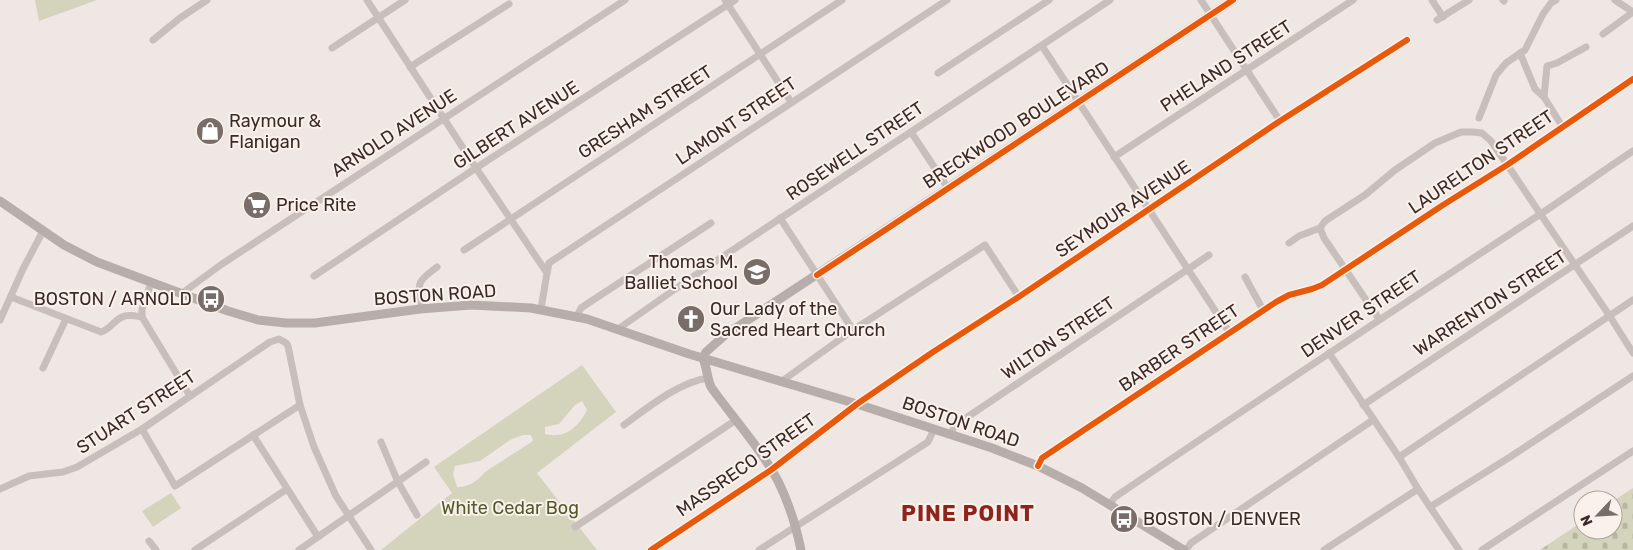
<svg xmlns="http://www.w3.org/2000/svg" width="1633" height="550" font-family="Rubik,sans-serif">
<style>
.green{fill:#d4d4bc;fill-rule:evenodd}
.cemetery{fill:url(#cemetery-stones)}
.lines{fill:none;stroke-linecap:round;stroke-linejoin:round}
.minor{stroke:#c8bfbc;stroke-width:7}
.major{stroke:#b7aeab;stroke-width:9}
.cycleway-casing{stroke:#fbf1eb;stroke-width:9}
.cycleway{stroke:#e8590c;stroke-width:6}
.labels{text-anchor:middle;stroke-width:4;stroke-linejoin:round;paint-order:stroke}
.street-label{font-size:18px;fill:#3a2b29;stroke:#fbf1eb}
.poi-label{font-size:18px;fill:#3a2b29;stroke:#fbf1eb;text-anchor:start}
.park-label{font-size:18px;fill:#515a2b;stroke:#fbf1eb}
.district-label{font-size:22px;font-weight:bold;letter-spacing:1px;fill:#8e241e;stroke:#fbf1eb}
</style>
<defs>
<pattern id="cemetery-stones" width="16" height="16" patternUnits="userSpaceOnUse" patternTransform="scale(1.25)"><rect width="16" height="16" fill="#d4d4bc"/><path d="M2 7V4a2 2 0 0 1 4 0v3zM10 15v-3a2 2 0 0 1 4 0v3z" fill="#b7b6a2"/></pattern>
</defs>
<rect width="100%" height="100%" fill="#efe7e3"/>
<g class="green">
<polygon points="35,0 97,0 39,21"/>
<path d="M582 365 616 412 537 473 597 550H381L452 493 434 467ZM582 401 587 410C578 427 566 439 545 434V427L559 424 575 405ZM523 435H531L533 441 485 472C477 481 469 487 457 487L453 474 455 466 480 461 510 440Z"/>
<polygon points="171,493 181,508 153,527 142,511"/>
</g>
<polygon class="cemetery" points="1633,488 1633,550 1540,550 1583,521 1583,530 1613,530 1613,501"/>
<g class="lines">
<g class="minor">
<polyline points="367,0 476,168 547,273 541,309"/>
<polyline points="725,0 791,102"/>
<polyline points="1201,0 1280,121"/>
<polyline points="1432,0 1443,17"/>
<polyline points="1503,0 1504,1"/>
<polyline points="1615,0 1633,12"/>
<polyline points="1437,20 1469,0"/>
<polyline points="1603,34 1633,12"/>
<polyline points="153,40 180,18 207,0"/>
<polyline points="1042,46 1229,332"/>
<polyline points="332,48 405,0"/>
<polyline points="1520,53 1535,89 1544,97 1562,126"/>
<polyline points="410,67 509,4"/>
<polyline points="938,73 1049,0"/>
<polyline points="1544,97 1547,66 1557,63 1586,47"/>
<polyline points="1479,118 1496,75 1506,63 1525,50 1543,14 1551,3 1556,0"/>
<polyline points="911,132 948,188"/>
<polyline points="1114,157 1353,0"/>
<polyline points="780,218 853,330"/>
<polyline points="1320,228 1324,238 1379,319"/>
<polyline points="1289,243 1299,236 1320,228 1325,221 1365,195 1395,170 1435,143 1461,132 1473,132 1482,133 1491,141 1609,315 1633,353"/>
<polyline points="464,250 842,0"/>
<polyline points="547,273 549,263 947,0"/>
<polyline points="314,276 476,168 735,0"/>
<polyline points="1245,277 1263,310"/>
<polyline points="181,294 222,264 625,0"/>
<path d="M11 297 101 332C111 329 113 321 122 317 128 314 136 316 142 317V309L151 283"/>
<path d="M422 309C418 283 415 283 437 267"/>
<polyline points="577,316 581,308 593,300 711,223"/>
<polyline points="142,317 190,396"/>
<polyline points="0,320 23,269 43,231"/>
<polyline points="618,329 704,269 1110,0"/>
<polyline points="1329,353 1399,457 1418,489 1459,550"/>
<polyline points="43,368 66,319"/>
<polyline points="782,381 853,330 985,245 1019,297"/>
<polyline points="1363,405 1633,226"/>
<path d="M624 425C647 408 679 382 708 378"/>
<polyline points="142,429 175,486 300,405"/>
<polyline points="253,435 318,537"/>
<polyline points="951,435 954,426 1209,255"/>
<polyline points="381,442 398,482 417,515"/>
<polyline points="1399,457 1633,300"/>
<polyline points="1038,466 1042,458 1276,302 1289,295 1312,289 1322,285 1443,205 1507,165 1633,79"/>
<polyline points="0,489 29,476 63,472 77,467 142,429 258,350 270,342 279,339 286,343 288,346 300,405 314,447 336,496 371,550"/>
<path d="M1109 505 1115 497C1255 402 1397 308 1539 215 1571 194 1601 172 1633 151"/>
<polyline points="1430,507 1510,457 1633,376"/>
<polyline points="575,527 736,420"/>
<polyline points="149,541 156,550"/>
<polyline points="195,550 287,489"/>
<polyline points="299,550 426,462"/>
<polyline points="651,550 771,470 857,404 933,352 1020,296 1280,121 1407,40"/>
<polyline points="759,550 928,442 934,429"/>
<polyline points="1186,550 1191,543 1373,420"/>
<polyline points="1324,550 1418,489"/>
<polyline points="1482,550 1633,451"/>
</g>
<g class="major">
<polyline points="0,201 64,245 97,262 228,311 258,320 286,323 315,323 420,309 471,305 531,308 587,319 689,354 857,404 992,448 1020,459 1038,466 1082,488 1184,550"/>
<polyline points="703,358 706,352 725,335 1233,0"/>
<path d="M703 358C707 368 707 378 711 387 733 418 760 447 778 481 789 503 796 526 801 550"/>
</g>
<defs>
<g id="cycleway">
<polyline points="817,275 1233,0"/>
<polyline points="1038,466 1042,458 1276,302 1289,295 1312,289 1322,285 1443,205 1507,165 1633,79"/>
<polyline points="651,550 771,470 857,404 933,352 1020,296 1280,121 1407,40"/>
</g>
</defs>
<use href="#cycleway" class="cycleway-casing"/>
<use href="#cycleway" class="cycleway"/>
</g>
<defs>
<symbol id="shop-disc" viewBox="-11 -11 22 22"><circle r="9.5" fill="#796d6a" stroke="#fbf1eb"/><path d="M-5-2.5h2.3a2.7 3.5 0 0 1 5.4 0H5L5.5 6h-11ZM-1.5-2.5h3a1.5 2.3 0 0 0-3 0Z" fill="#fff"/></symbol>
<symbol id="supermarket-disc" viewBox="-11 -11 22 22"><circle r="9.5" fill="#796d6a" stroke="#fbf1eb"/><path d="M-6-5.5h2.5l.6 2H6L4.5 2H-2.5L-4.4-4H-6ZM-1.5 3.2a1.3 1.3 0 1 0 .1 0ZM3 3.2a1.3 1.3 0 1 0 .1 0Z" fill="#fff"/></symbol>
<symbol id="school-disc" viewBox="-11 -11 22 22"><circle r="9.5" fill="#796d6a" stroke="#fbf1eb"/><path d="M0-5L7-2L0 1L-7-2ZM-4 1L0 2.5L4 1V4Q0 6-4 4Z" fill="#fff"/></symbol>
<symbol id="bus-disc" viewBox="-11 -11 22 22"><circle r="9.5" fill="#796d6a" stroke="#fbf1eb"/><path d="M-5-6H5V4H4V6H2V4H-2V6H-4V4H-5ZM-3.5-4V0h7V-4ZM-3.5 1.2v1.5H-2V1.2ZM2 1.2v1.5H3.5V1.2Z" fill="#fff"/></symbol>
<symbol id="church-disc" viewBox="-11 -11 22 22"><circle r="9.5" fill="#796d6a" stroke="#fbf1eb"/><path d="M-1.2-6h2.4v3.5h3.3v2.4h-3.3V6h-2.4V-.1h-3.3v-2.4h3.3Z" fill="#fff"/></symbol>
</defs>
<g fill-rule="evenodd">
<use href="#shop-disc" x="194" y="115" width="32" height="32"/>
<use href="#supermarket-disc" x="241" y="189" width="32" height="32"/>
<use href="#school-disc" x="741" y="256" width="32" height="32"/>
<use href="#bus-disc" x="195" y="283" width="32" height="32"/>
<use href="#church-disc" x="675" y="303" width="32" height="32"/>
<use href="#bus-disc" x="1108" y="503" width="32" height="32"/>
</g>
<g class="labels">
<g class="street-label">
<text transform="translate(1226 66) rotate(-33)" y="6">PHELAND STREET</text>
<text transform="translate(645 112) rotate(-33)" y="6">GRESHAM STREET</text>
<text transform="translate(736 121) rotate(-34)" y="6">LAMONT STREET</text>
<text transform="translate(516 125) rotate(-33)" y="6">GILBERT AVENUE</text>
<text transform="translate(1016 125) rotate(-33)" y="6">BRECKWOOD BOULEVARD</text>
<text transform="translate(394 133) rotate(-33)" y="6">ARNOLD AVENUE</text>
<text transform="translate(855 151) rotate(-34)" y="6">ROSEWELL STREET</text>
<text transform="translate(1481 162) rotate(-34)" y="6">LAURELTON STREET</text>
<text transform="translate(1123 209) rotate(-34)" y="6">SEYMOUR AVENUE</text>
<text transform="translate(435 295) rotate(-4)" y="6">BOSTON ROAD</text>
<text transform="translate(1490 303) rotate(-33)" y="6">WARRENTON STREET</text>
<text transform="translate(1361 314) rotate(-34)" y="6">DENVER STREET</text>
<text transform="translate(1058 338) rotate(-34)" y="6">WILTON STREET</text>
<text transform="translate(1179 348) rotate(-34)" y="6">BARBER STREET</text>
<text transform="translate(136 412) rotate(-33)" y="6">STUART STREET</text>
<text transform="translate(961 422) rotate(19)" y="6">BOSTON ROAD</text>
<text transform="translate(746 465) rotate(-35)" y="6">MASSRECO STREET</text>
</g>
<g class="poi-label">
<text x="229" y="127">Raymour &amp;<tspan x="229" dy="21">Flanigan</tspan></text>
<text x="276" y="211">Price Rite</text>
<text x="738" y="268" text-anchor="end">Thomas M.<tspan x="738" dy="21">Balliet School</tspan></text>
<text x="192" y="305" text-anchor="end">BOSTON / ARNOLD</text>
<text x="710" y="315">Our Lady of the<tspan x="710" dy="21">Sacred Heart Church</tspan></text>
<text x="1143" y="525">BOSTON / DENVER</text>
</g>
<g class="park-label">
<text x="510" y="514">White Cedar Bog</text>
</g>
<g class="district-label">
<text x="968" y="521">PINE POINT</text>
</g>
</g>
<g transform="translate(1598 515) rotate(245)"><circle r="24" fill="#fbf1eb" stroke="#aea29d"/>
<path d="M0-4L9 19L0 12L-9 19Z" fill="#796d6a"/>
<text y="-8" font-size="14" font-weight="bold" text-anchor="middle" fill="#3a2b29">N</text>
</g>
</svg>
